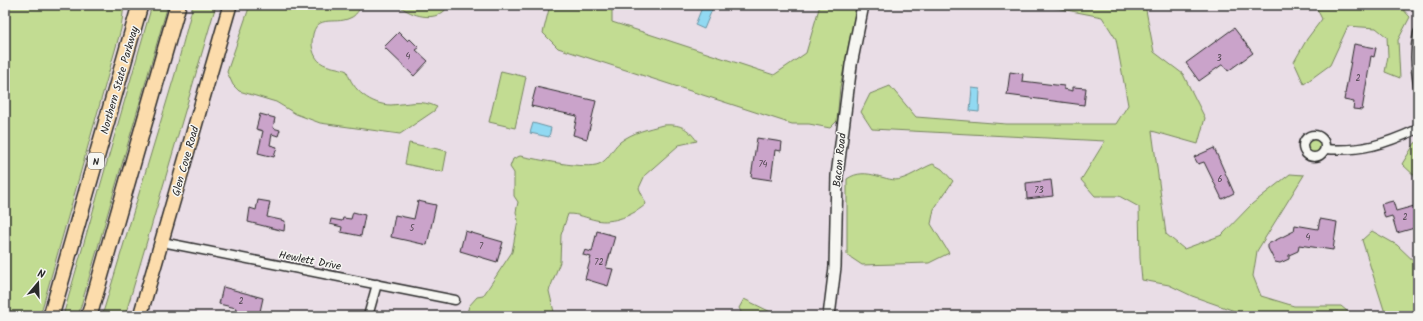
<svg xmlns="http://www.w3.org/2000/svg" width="1423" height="321" font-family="Kalam,sans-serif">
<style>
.green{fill:#c2dc92;stroke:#76845e}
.water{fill:#91d9f2;stroke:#6893a2}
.building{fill:#caa3ca;stroke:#2b2b2b}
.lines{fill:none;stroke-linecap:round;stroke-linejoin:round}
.minor-casing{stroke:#2b2b2b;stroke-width:11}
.tertiary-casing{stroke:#2b2b2b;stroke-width:14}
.primary-casing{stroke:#2b2b2b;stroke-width:16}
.motorway-casing{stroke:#2b2b2b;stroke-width:18}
.minor{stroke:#f6f6f2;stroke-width:8}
.tertiary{stroke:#f6f6f2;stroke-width:11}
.primary{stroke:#fcdcac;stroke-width:13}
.motorway{stroke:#fcdcac;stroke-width:15}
.labels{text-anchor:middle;stroke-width:3;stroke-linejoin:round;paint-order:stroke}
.number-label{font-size:9px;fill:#534953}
.shield{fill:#f6f6f2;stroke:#686867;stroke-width:1}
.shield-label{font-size:10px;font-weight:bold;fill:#2b2b2b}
.street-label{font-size:11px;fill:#2b2b2b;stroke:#f6f6f2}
</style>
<rect width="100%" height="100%" fill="#e9dde6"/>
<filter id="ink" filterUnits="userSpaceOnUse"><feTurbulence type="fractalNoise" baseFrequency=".025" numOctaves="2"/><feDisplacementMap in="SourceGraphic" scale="8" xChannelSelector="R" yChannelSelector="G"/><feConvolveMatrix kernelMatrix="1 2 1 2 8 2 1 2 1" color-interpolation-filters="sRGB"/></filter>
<g filter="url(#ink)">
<g class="green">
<polygon points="5,5 124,5 121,29 40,316 5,316"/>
<polygon points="152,5 168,5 78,316 63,316"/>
<polygon points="193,5 216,5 125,316 102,316 175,74"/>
<path d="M250 5H363C359 9 356 16 350 18 334 26 313 11 312 43 312 50 315 58 320 62 328 68 339 67 347 71 352 90 371 105 391 105 408 104 421 99 437 107L434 111 400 134 320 123 296 114 276 102 239 91 233 85 227 72Z"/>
<path d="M398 5H450C448 7 446 10 443 12 430 22 409 14 398 5Z"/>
<polygon points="550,5 612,5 612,22 774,75 806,53 820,5 857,5 840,87 837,121 830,128 809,124 792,124 558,48 543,33"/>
<polygon points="1041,5 1147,5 1146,10 1154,52 1183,74 1205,118 1198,144 1152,131 1166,234 1184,249 1222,235 1252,204 1290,174 1304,175 1257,251 1253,276 1261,296 1294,306 1341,306 1353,316 1249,316 1192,296 1169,285 1142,280 1140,258 1139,207 1119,196 1095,196 1081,180 1105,141 872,129 861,112 870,94 890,86 916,117 1006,124 1116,124 1128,105 1116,39 1102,17"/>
<polygon points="1315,5 1399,5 1410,17 1398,40 1400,78 1385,72 1388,56 1387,37 1376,28 1348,26 1330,65 1304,84 1294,62 1307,39 1322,19"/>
<polygon points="501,71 526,77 515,128 489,122"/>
<path d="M663 125C680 124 687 127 697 141L679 145 645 175 639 188 646 204C634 215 612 224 596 220 586 218 579 214 568 214L561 235 560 262 549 291 555 316H466L469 306 477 297 483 296 512 252 518 220 516 212 518 202 514 196V173L510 167 513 159 520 156C536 159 586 170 599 164 609 160 612 148 620 142 633 132 648 129 663 125Z"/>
<circle cx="1314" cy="146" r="8"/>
<polygon points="1418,142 1418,179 1402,164 1415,143"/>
<polygon points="409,143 447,151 443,172 405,164"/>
<path d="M933 164 942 169 953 181 934 209 931 224 949 253 929 263 862 265 847 255V179C867 165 887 184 901 179 912 176 922 168 933 164Z"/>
<polygon points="1372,231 1397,245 1418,265 1418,316 1386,316 1362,240"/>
<polygon points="744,299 777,315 778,316 743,316 739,308"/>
</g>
<g class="water">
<polygon points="703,5 714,5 704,29 695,25"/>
<polygon points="972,88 980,89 979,112 970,111"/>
<polygon points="533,123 551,128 549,137 530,133"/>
</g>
<g class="building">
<polygon points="1234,28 1253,53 1228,71 1223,64 1199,81 1186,63"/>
<polygon points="399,32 408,41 410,39 419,48 416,50 428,61 414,76 384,47"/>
<polygon points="1354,44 1376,48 1374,57 1371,56 1362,110 1353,109 1354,102 1344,100"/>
<polygon points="1010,72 1023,74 1022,81 1064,86 1064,89 1073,91 1073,87 1086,88 1084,105 1007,95"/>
<polygon points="536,87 596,101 587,139 573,135 577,116 531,106"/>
<polygon points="260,114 275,118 273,128 280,130 278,136 272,134 270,145 277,147 274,157 258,153 263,131 256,129"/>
<polygon points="757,138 782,142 781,151 775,150 771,180 751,177"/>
<polygon points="1214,148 1234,193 1222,199 1204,162 1198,164 1194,157"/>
<polygon points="1051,180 1053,196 1027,199 1026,183"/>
<polygon points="258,200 270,202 267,217 285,221 284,231 248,222 250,208 256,210"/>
<polygon points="418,201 436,205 427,245 391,237 395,215 414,219"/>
<polygon points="1393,201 1396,211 1418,205 1418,227 1397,233 1392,216 1385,218 1381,204"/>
<polygon points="353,212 365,215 361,236 341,232 342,227 330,224 331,219 342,221 343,218 351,219"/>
<polygon points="1320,219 1337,222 1333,250 1299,245 1298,251 1289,255 1289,259 1280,263 1275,262 1268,248 1268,244 1294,231 1295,225 1318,229"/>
<polygon points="465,231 503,242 497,262 460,251"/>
<polygon points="597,231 615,236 606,268 613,269 608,286 585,279 591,257 583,255 585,250 592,252"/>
<polygon points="223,287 263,298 259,316 234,316 236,308 219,304"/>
</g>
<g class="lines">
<defs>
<g id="minor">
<path d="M1418 33C1414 51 1415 67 1418 85"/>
<circle cx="1314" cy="146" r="11"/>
<path d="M1325 149C1361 152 1385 144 1418 129"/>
<polyline points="162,242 455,300"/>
<polyline points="368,316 377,284"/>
</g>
<polyline id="tertiary" points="829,316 835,267 837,176 851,65 863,5"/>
<polyline id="primary" points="140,316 230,5"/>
<g id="motorway">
<polyline points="51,316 140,5"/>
<polyline points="89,316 178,5"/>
</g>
</defs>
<use href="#minor" class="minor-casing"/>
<use href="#tertiary" class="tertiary-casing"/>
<use href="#primary" class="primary-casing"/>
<use href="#motorway" class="motorway-casing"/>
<use href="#minor" class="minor"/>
<use href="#tertiary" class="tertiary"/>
<use href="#primary" class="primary"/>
<use href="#motorway" class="motorway"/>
</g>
</g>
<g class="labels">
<g class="number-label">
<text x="408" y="59">4</text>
<text x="1219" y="61">3</text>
<text x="1358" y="81">2</text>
<text x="763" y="167">74</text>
<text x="1220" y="182">6</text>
<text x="1039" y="193">73</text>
<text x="1405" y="220">2</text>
<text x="412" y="231">5</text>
<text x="1308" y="240">4</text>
<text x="481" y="249">7</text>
<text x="599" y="265">72</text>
<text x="241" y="304">2</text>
</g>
<rect class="shield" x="88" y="153" width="16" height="16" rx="3"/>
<g class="shield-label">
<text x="96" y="165">N</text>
</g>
<g class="street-label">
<text transform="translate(119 80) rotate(-74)" y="4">Northern State Parkway</text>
<text transform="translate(839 160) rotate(-84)" y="4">Bacon Road</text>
<text transform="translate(185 161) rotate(-74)" y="4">Glen Cove Road</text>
<text transform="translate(310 260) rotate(11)" y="4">Hewlett Drive</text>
</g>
</g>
<rect width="1423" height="321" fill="none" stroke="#f6f6f2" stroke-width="20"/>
<rect x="10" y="10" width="1403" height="301" fill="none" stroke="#2b2b2b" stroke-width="1.5" filter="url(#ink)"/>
<g transform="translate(38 283) rotate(19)" stroke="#f6f6f2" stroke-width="3" paint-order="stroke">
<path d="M0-3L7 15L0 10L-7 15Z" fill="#2b2b2b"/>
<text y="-6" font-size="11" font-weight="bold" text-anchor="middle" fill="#2b2b2b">N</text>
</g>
</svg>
